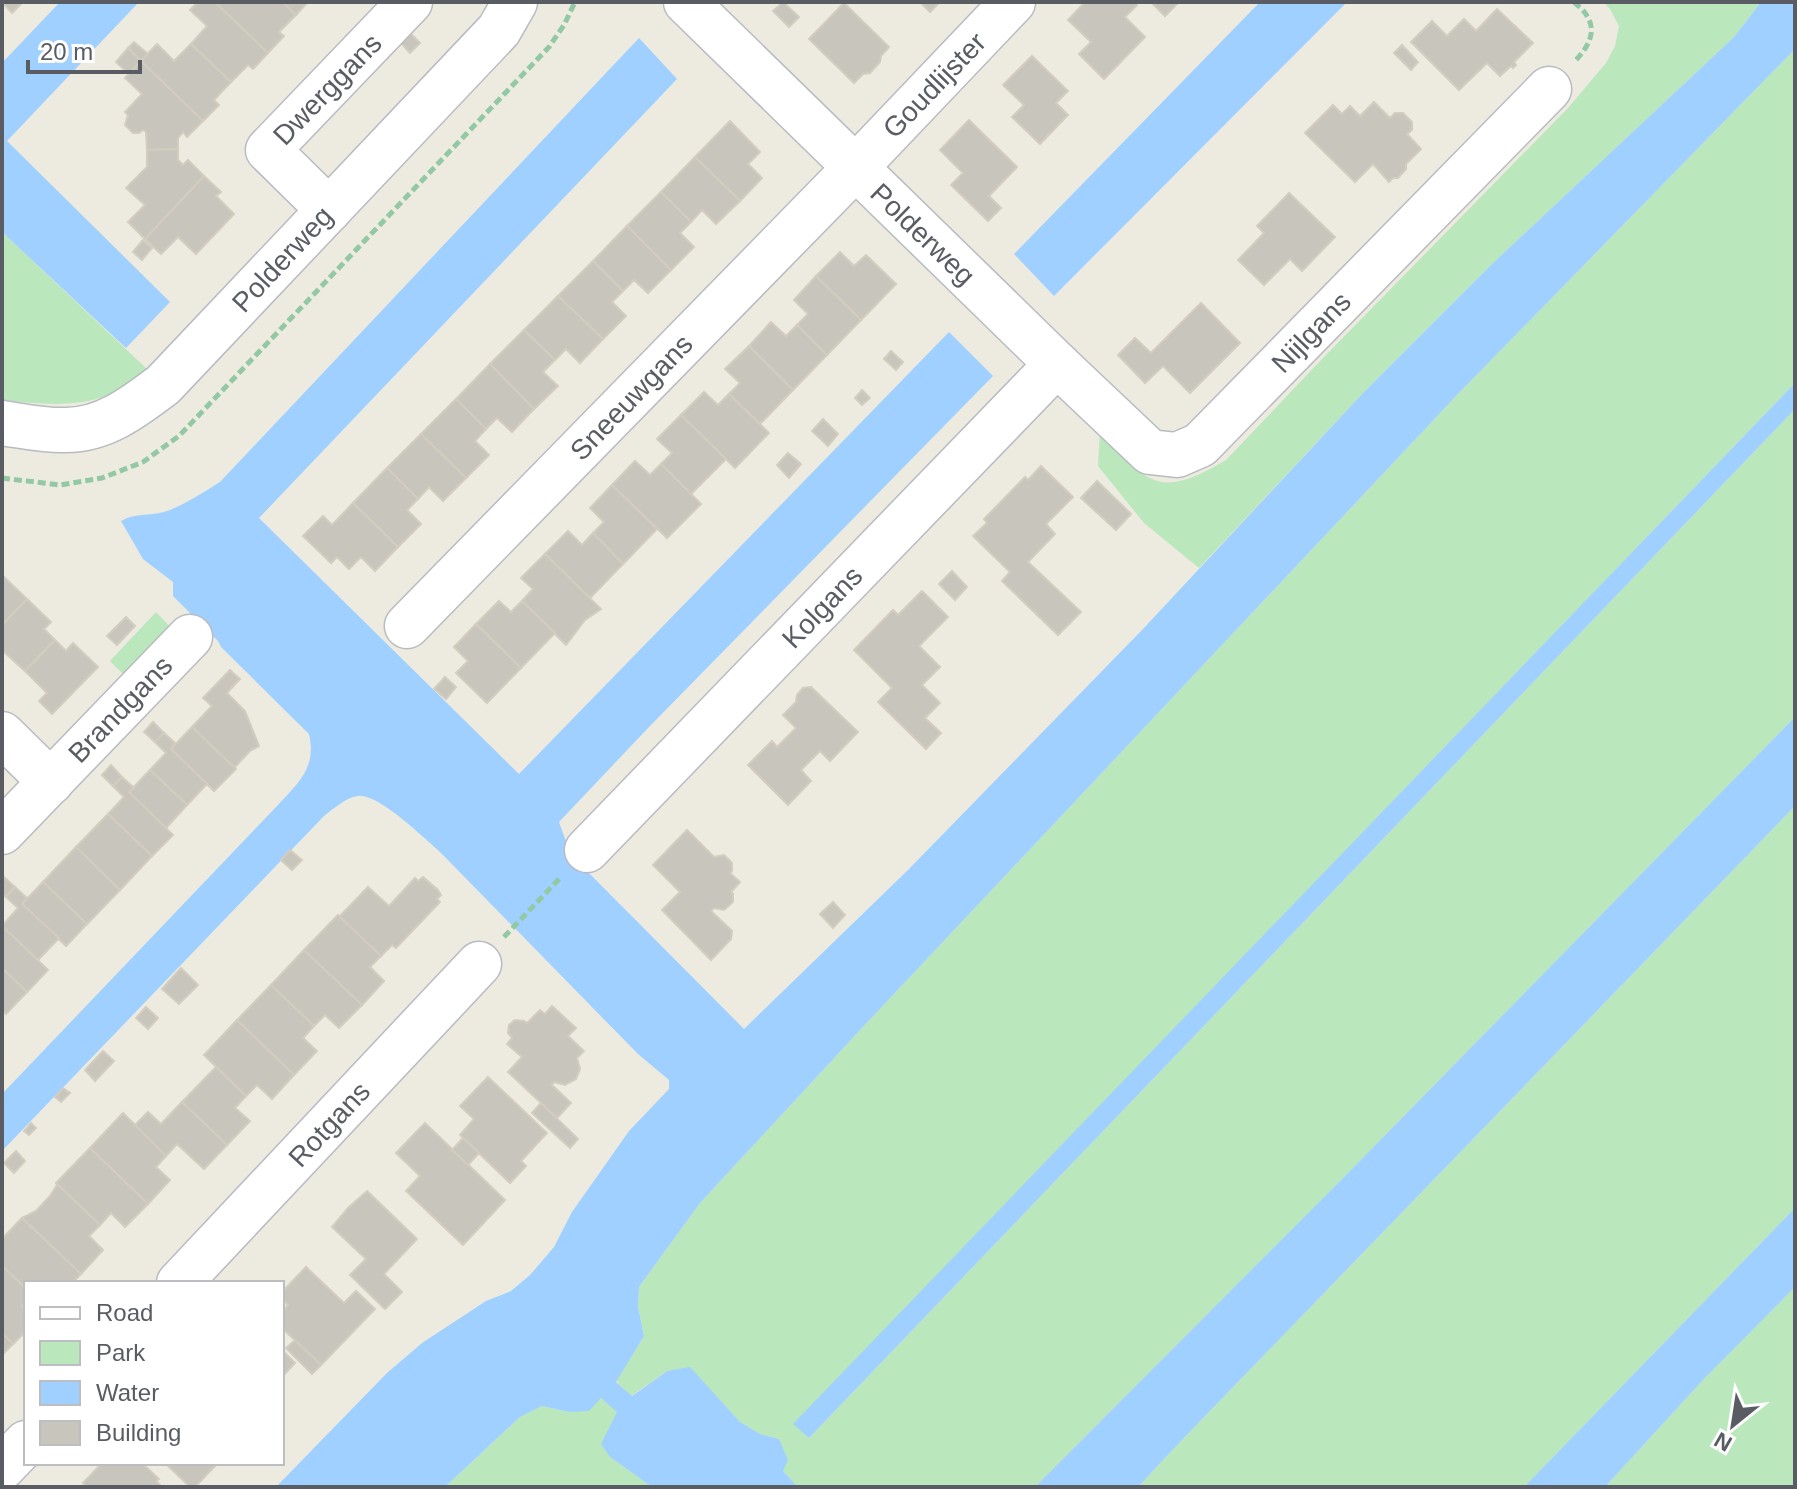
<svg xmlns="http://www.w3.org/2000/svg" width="1797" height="1489" font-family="Helvetica,sans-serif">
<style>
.green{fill:#bae7bc}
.water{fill:#9fd0ff}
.building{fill:#c8c5bd;stroke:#d2cdbe;stroke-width:2}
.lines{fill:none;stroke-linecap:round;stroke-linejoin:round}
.minor-casing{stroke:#b8bbc1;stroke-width:47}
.path{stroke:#93c8a4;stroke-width:5;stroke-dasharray:8 4;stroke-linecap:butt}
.minor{stroke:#fff;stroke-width:44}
.labels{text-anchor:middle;stroke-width:8;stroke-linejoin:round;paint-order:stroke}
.street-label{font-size:28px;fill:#595d63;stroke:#fff}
</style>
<rect width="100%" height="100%" fill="#edebe0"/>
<g class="green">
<path d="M1603 2H1761L1734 37 1492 264 1363 393 1199 568 1144 523 1098 466 1100 432C1148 484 1159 500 1226 460L1323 358 1568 108 1606 63 1615 46 1619 26 1610 9Z"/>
<polygon points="1795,49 1795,383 794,1424 809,1438 1795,409 1795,717 1347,1174 1035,1487 798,1487 783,1471 779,1439 760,1434 740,1422 690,1368 667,1371 631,1396 616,1381 644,1336 638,1307 639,1287 700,1203 862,1028 1457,395"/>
<path d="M2 232 148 370C137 377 127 386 116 392 79 409 41 404 2 400Z"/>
<polygon points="156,612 176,633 130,681 110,661"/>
<polygon points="1795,806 1795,1208 1524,1487 1138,1487 1179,1443"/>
<polygon points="1795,1287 1795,1487 1605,1487 1702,1381"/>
<polygon points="601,1398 617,1411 610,1457 652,1487 445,1487 520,1417 542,1406 569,1412"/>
</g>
<g class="water">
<polygon points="60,2 139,2 7,141 170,302 126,348 2,232 2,63"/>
<polygon points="1260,2 1347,2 1054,296 1014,254"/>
<path d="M1761 2H1795V49L1457 395 862 1028 700 1203 639 1287 638 1307 644 1336 616 1382 632 1396 667 1371 690 1367 740 1422 760 1434 779 1439 788 1460 783 1471 798 1487H652L610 1457 601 1444 617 1412 601 1398 589 1411 569 1412 542 1406 520 1417 445 1487H276L387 1373 422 1343 486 1301 511 1291 530 1275 554 1247 572 1212 629 1131 669 1089V1080L638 1054 441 853C425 839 378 793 358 796 345 798 335 808 325 815L2 1151V1094L277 806C298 783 317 768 309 734L221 647 218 641 173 596V582L143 559 121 521C134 513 149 516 164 512 183 506 202 493 220 482L639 38 677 79 259 518 519 774 949 332 993 376 649 727 559 822 571 855 744 1029 908 870 1143 629 1363 393 1492 264 1734 37Z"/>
<polygon points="1795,383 1795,409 809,1438 793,1424"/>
<polygon points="1795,717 1795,806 1179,1443 1138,1487 1035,1487 1347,1174"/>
<polygon points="1795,1208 1795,1287 1702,1381 1605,1487 1524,1487"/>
</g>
<g class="building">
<polygon points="2,2 23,2 12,13"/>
<polygon points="198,2 215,2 268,53 253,69 248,65 231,82 191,44 207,26 190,10"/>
<polygon points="215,2 283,2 296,15 279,32 284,36 268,53"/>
<polygon points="283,2 308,2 296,15"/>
<polygon points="783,2 799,17 789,27 773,11"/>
<polygon points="920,2 940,2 930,12"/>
<polygon points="1085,2 1135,2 1137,5 1125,17 1145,37 1104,79 1079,54 1091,42 1068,20"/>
<polygon points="1151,2 1177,2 1178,3 1165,16"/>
<polygon points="844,3 889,47 881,56 880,62 870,73 863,74 854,83 809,39"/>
<polygon points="1497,9 1533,43 1514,62 1516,65 1513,68 1511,66 1500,76 1487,63 1459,90 1411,42 1432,21 1447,36 1464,19 1476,31"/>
<polygon points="410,33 420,43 410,53 401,43"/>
<polygon points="134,42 148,54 141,61 128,48"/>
<polygon points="157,44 174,61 191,44 231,82 214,100 219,105 203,121 141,61"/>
<polygon points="1402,45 1418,62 1411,70 1394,53"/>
<polygon points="128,48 141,61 129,74 116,62"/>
<polygon points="1032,56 1068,91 1056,103 1068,115 1040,144 1012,117 1024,105 1003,85"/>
<polygon points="141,61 203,121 187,137 183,132 178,138 178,149 147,150 146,132 143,130 139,133 133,133 125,125 128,115 125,112 142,94 125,78"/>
<polygon points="1374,102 1390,118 1395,113 1403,113 1412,122 1412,130 1407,134 1421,149 1406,164 1406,169 1398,178 1393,178 1389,182 1373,164 1355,182 1305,133 1333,105 1342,114 1350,106 1360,116"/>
<polygon points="969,120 1017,167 989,196 1001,208 988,221 951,185 963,173 940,150"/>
<polygon points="730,121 760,152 748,164 762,178 740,201 695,157"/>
<polygon points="178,149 178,160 183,165 188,160 204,176 145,239 128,222 145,205 126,188 147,167 147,150"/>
<polygon points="695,157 740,201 716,224 702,210 691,222 661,192"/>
<polygon points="204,176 221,192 216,196 234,214 196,254 178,237 161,254 145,239"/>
<polygon points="661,192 691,222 680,233 694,247 671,270 627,226"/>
<polygon points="1289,193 1335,237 1302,271 1290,259 1264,285 1238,260 1264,233 1257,226"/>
<polygon points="627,226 671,270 648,293 634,280 623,291 593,261"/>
<polygon points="143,240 152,248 142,260 133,252"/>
<polygon points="840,252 854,266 866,255 896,284 861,320 816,276"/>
<polygon points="593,261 623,291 612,302 626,316 603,339 558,296"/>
<polygon points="816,276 861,320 827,355 797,325 808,314 794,300"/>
<polygon points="558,296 603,339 580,363 566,349 555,360 524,330"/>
<polygon points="1201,303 1240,343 1190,393 1163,366 1145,383 1118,355 1135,338 1151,353"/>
<polygon points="771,322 786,336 797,325 827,355 793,390 749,346"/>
<polygon points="524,330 555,360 543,372 558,386 534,409 490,364"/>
<polygon points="749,346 793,390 760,424 729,394 740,383 725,369"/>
<polygon points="891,351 903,362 896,370 884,359"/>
<polygon points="490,364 534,409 512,432 497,418 486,429 456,399"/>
<polygon points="862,390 870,398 862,405 855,398"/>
<polygon points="704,392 718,405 729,394 769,433 735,468 681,415"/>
<polygon points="456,399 486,429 475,441 489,455 466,478 421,434"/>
<polygon points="681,415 726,459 691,494 661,464 672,453 657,439"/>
<polygon points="823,419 838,434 828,446 812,431"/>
<polygon points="421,434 466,478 443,501 429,487 418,499 387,468"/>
<polygon points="788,453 801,464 789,478 777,465"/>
<polygon points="635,461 650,475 661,464 701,504 667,538 612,485"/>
<polygon points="1041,466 1073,497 1046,524 1055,534 1028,562 1081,612 1058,635 1002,581 1010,572 973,536 987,523 984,519 1025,477 1028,480"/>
<polygon points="387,468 418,499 407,510 421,524 398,547 353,503"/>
<polygon points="1097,481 1131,514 1116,530 1081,498"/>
<polygon points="612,485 657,529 623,564 593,533 604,522 590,508"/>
<polygon points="353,503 398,547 375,571 361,557 349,569 337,557 331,563 303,536 323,516 332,525"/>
<polygon points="568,531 582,545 593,533 623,564 590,598 545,554"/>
<polygon points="545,554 601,609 585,620 566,645 522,601 533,589 521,578"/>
<polygon points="952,571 967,587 955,600 939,584"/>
<polygon points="3,576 27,599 2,625 2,577"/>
<polygon points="922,591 948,617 919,646 940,667 922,685 940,703 925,718 941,733 926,749 878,702 892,688 854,650 893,610 898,615"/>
<polygon points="27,599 51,622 44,629 55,640 25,671 2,650 2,625"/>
<polygon points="499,601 511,612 522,601 555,633 521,668 476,624"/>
<polygon points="126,617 135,626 117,645 107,636"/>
<polygon points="476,624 521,668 487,703 456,673 468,661 454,647"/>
<polygon points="55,640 66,651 73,643 98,667 52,714 39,701 47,693 25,671"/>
<polygon points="230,670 240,679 227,693 245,711 259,746 250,751 234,768 192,727 212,706 203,698"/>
<polygon points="445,677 456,687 446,699 434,689"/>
<polygon points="811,687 858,732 830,761 820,751 801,770 811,781 788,805 748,765 772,741 777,747 796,728 783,715 796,702 797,695 803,688"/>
<polygon points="153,722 164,733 155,742 144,732"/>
<polygon points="192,727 236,769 214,791 171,749"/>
<polygon points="164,733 175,743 171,749 207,784 187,805 150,770 166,753 155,742"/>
<polygon points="111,765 122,777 113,786 102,775"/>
<polygon points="150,770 187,805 166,828 129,792"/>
<polygon points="122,777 134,788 129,792 173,835 152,856 108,814 124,797 113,786"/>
<polygon points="108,814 152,856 120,890 76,847"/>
<polygon points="687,830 714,857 724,855 732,863 732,871 730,873 740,882 731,892 733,894 733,902 724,910 714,908 711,911 732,931 731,939 711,960 662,910 680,892 653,865"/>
<polygon points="76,847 120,890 87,924 43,882"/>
<polygon points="290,850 302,860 292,870 281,860"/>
<polygon points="4,877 15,887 6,897 2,893 2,879"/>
<polygon points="423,877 438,890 441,895 437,899 440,902 396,948 392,945 381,956 339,917 368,887 389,906 415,878 418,881"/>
<polygon points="43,882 87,924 66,946 22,904"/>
<polygon points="15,887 27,898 22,904 59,938 38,960 2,926 18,908 6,897"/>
<polygon points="833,902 845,915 833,928 820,914"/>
<polygon points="338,915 381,956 370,967 384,981 362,1005 304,950"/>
<polygon points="2,926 48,970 27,992 2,968"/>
<polygon points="304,950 362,1005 339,1028 325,1015 314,1026 271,985"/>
<polygon points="2,968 27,992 6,1014 2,1009"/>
<polygon points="181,968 198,985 179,1004 162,989"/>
<polygon points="271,985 314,1026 303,1038 317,1051 294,1075 237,1020"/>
<polygon points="552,1006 576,1028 568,1036 584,1051 577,1058 580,1069 576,1079 565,1085 554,1082 552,1085 571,1103 557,1118 508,1072 522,1057 507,1044 512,1038 508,1033 509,1025 515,1020 524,1021 527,1023 540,1010 545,1014"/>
<polygon points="146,1007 158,1018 148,1029 136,1018"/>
<polygon points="237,1020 294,1075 272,1099 257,1085 246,1096 204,1055"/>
<polygon points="103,1051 114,1061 95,1081 85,1070"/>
<polygon points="216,1067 246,1096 235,1108 250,1121 227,1145 182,1102"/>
<polygon points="488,1077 547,1133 521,1161 526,1166 510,1183 460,1135 474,1119 460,1106"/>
<polygon points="63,1088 70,1093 61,1102 55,1097"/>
<polygon points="182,1102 227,1145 204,1169 177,1144 166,1156 135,1125 148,1112 161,1124"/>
<polygon points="541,1103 578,1139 570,1148 532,1113"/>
<polygon points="123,1113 166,1156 156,1167 170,1180 148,1204 90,1148"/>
<polygon points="31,1123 36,1128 29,1135 24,1131"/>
<polygon points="425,1123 505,1200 463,1245 406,1191 420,1176 396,1153"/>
<polygon points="463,1138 479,1153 468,1165 452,1150"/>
<polygon points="90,1148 148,1204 125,1227 111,1213 100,1225 56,1183"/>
<polygon points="16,1151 25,1161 14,1173 4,1163"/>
<polygon points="56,1183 100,1225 89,1236 103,1250 81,1274 22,1218 36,1211 50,1196 57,1185"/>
<polygon points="367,1191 417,1239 384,1274 402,1292 385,1309 350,1275 366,1259 332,1227 348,1208"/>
<polygon points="22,1218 81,1274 72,1283 26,1283 26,1289 2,1266 2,1239"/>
<polygon points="2,1266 26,1289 26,1302 22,1306 26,1311 26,1331 13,1344 2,1333"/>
<polygon points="306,1267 344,1303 356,1291 375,1309 321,1365 282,1328 282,1312 288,1305 282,1299 282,1292"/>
<polygon points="2,1333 13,1344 2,1355"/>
<polygon points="295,1340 321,1365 312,1374 286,1348"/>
<polygon points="282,1350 295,1363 282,1377"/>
<polygon points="102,1463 142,1463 159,1479 156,1481 162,1487 87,1487 83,1483"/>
<polygon points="165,1463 212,1463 215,1466 195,1487 190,1487"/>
</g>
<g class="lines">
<defs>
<g id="minor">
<polyline points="686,2 1057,364 1150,452 1177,455 1200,445 1549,89"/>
<polyline points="329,210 268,150 410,2"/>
<path d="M2 423C23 426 45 431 66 430 104 430 134 407 163 385L499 30 515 2"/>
<polyline points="407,626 855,168 1013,2"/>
<polyline points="2,734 51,782"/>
<polyline points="2,832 190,637"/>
<polyline points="587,850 1057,364"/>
<polyline points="179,1283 479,964"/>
<polyline points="2,1468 26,1443"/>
</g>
</defs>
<use href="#minor" class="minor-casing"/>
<g class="path">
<path d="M1574 2C1578 6 1585 11 1587 16 1598 33 1586 50 1574 62"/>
<polyline points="2,478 60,485 102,478 143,462 179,436 549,47 564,25 575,2"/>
<polyline points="504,937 561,877"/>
</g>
<use href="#minor" class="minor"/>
</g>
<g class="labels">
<g class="street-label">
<text transform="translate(934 85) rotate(-46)" y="10">Goudlijster</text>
<text transform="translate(327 89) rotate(-46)" y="10">Dwerggans</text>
<text transform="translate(923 234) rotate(44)" y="10">Polderweg</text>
<text transform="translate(282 259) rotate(-47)" y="10">Polderweg</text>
<text transform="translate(1311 332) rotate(-46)" y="10">Nijlgans</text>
<text transform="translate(631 397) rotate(-46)" y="10">Sneeuwgans</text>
<text transform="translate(822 607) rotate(-46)" y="10">Kolgans</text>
<text transform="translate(120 709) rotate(-46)" y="10">Brandgans</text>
<text transform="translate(329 1124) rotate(-47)" y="10">Rotgans</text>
</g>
</g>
<rect width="1797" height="1489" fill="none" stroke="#595d63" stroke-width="8"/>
<rect x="24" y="1281" width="260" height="184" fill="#ffffff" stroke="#bdbec1" stroke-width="2"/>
<rect x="40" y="1307" width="40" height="12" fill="#ffffff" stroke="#bdbec1" stroke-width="2"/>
<text x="96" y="1321" font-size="24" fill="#595d63">Road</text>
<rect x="40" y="1341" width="40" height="24" fill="#bae7bc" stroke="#bdbec1" stroke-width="2"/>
<text x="96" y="1361" font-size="24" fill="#595d63">Park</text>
<rect x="40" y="1381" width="40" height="24" fill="#9fd0ff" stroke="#bdbec1" stroke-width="2"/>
<text x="96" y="1401" font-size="24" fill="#595d63">Water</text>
<rect x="40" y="1421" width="40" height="24" fill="#c8c5bd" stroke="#bdbec1" stroke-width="2"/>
<text x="96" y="1441" font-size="24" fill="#595d63">Building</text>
<g transform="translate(1733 1425) rotate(210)" stroke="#ffffff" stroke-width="6" paint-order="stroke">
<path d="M0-6L14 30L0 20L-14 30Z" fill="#595d63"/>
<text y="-12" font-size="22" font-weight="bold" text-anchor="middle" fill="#595d63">N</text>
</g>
<path d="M28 60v12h112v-12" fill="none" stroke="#595d63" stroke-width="4"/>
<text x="40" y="60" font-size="24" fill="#595d63" stroke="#ffffff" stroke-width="6" paint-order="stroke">20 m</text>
</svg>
